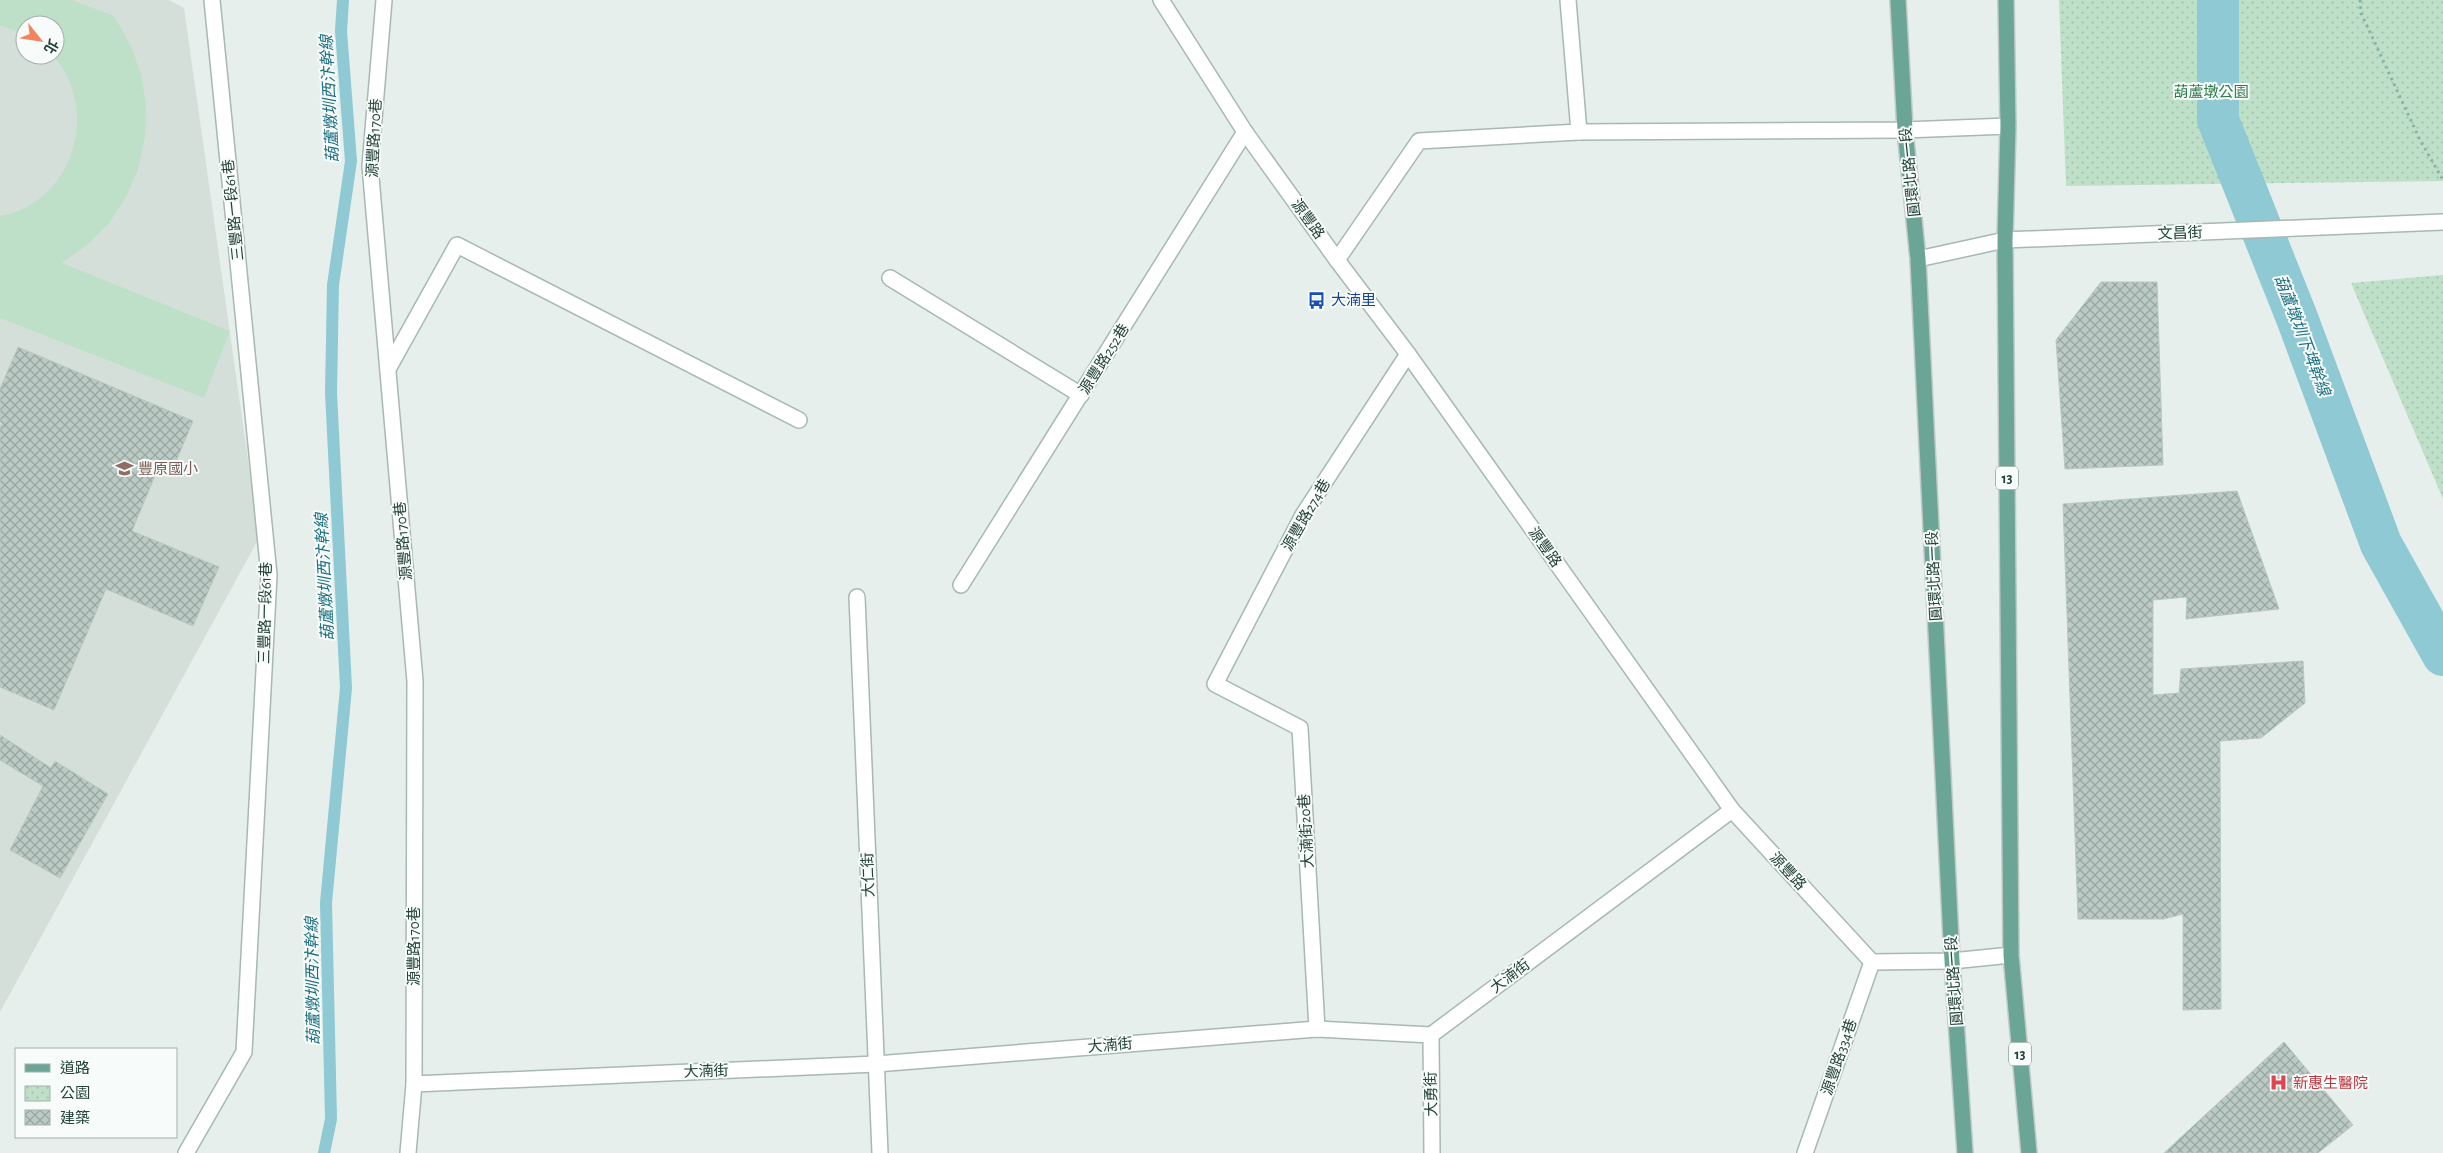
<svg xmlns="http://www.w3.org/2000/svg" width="2443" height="1153" font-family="'Alegreya Sans','Noto Sans TC',sans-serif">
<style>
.built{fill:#d4dfda;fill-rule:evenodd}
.grass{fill:#bfe0c8}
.park{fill:url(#park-dots)}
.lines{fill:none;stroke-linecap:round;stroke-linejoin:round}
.stream{stroke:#8ec9d4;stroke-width:12}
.canal{stroke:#8ec9d4;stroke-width:42}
.building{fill:url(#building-cross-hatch);stroke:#b8c9c2}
.service-casing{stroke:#a8b8b2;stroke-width:18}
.minor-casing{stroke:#a8b8b2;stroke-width:18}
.primary-casing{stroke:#c2cac8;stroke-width:18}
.path{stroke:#86b3a5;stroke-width:3;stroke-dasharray:2.5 4;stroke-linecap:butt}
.service{stroke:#fff;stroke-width:15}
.minor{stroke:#fff;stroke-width:15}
.primary{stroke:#6aa596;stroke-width:15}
.labels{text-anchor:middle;stroke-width:4;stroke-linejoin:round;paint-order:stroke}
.shield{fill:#f7fbf9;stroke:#637a73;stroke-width:1}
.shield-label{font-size:14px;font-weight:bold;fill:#24423a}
.park-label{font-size:15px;fill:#2d7a4b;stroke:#f7fbf9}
.street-label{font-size:15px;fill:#24423a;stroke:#f7fbf9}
.transit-label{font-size:15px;fill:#164399;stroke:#f7fbf9;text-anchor:start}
.education-label{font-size:15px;fill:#785e54;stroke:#f7fbf9;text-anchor:start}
.health-label{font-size:15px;fill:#be3a42;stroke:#f7fbf9;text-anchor:start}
.water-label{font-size:16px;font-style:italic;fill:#1c6f80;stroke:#f7fbf9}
</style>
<defs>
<pattern id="park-dots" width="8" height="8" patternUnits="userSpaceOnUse" patternTransform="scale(1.25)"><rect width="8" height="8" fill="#bfe0c8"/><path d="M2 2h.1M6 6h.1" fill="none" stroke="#a4c1ad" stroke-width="1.8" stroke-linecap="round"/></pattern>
<pattern id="building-cross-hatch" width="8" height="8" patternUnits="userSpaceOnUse" patternTransform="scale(1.25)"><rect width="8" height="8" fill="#bbcac4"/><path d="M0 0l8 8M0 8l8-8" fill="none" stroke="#98a6a0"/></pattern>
</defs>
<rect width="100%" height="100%" fill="#e6efeb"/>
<path class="built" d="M0 0H169L184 8 259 538 0 1012ZM25 25H55V55H25Z"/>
<path class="grass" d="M0 0H72L114 16 130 44 141 74 146 105 145 137 138 169 126 197 109 223 87 245 62 263 230 331 204 398 0 318V216C74 203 101 109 53 55H55V25H25V35L0 25Z"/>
<g class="park">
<polygon points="2059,0 2443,0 2443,181 2066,186"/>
<polygon points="2443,275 2443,499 2351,283"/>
</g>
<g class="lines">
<polyline class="stream" points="324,1153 331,1119 326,903 346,688 331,393 333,285 351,161 341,31 343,0"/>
<polyline class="canal" points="2218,0 2218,120 2297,318 2381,544 2443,655"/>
</g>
<g class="building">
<polygon points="2101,282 2157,282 2163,465 2065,469 2056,340"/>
<polygon points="18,347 193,421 175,464 162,459 132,531 219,567 193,626 106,589 54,710 0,687 0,428 2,423 0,422 0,389"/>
<polygon points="2237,491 2279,609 2186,619 2187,597 2153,600 2153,695 2179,693 2181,669 2303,661 2305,703 2261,738 2220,741 2221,1009 2183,1010 2183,914 2164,919 2078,919 2063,504"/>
<polygon points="0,735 51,768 55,761 108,794 60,878 10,850 43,786 0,760"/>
<polygon points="2284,1042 2353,1125 2318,1153 2164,1153"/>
</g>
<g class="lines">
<defs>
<g id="service">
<polyline points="384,0 370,166 415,681 414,1084 408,1153"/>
<polyline points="1568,0 1579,132"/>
<polyline points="890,278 1081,395"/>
<polyline points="388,369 457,245 799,420"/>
<polyline points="961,585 1245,132"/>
<polyline points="1317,1029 1300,728 1215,684 1303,515 1408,354"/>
<polyline points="186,1153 244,1052 269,575 212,0"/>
</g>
<g id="minor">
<polyline points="1161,0 1245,132 1337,260 1408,354 1732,810 1872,962 1952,961 2011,955"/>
<polyline points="1918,259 2005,240 2443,222"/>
<polyline points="1337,260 1419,141 1579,132 1905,130 2008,126"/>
<polyline points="857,597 880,1153"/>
<polyline points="1431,1035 1432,1153"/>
<polyline points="414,1084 876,1064 1317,1029 1431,1035 1732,810"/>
<polyline points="1805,1153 1872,962"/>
</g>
<g id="primary">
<polyline points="1898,0 1905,130 1918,259 1952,961 1965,1153"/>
<polyline points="2006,0 2008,126 2005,240 2011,955 2029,1153"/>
</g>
</defs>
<use href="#service" class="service-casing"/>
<use href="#minor" class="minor-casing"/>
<use href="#primary" class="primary-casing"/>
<polyline class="path" points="2360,0 2361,13 2420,140 2443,180"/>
<use href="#service" class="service"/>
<use href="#minor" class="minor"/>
<use href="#primary" class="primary"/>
</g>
<defs>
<symbol id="bus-bare" viewBox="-9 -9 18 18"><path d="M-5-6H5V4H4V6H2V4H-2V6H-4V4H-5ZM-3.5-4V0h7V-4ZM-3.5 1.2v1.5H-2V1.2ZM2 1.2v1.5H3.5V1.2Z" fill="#1a4fb4" stroke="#f7fbf9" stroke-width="2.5" paint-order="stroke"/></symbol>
<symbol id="school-bare" viewBox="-9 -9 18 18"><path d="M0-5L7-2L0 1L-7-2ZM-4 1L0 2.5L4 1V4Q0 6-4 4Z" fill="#8d6e63" stroke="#f7fbf9" stroke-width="2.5" paint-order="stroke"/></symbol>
<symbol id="hospital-bare" viewBox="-9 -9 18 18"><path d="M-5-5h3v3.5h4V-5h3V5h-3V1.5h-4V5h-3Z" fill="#e0444e" stroke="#f7fbf9" stroke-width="2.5" paint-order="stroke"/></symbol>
</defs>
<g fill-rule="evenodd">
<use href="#bus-bare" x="1304" y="288" width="25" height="25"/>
<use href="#school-bare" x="112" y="456" width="25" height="25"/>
<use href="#hospital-bare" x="2266" y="1070" width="25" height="25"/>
</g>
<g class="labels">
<g class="shield">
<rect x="1996" y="466.5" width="22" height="23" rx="4"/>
<rect x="2009" y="1042.5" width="22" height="23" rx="4"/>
</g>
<g class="shield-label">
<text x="2007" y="483">13</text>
<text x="2020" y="1059">13</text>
</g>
<g class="park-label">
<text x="2211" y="97">葫蘆墩公園</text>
</g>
<g class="street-label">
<text transform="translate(374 138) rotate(-87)" y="5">源豐路170巷</text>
<text transform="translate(1910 172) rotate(-96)" y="5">圓環北路一段</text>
<text transform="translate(233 210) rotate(-96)" y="5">三豐路一段61巷</text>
<text transform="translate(1308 219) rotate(54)" y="5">源豐路</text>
<text transform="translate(2180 233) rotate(-2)" y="5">文昌街</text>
<text transform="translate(1104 359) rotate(-58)" y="5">源豐路252巷</text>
<text transform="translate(1306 515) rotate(-60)" y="5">源豐路274巷</text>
<text transform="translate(403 541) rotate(-95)" y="5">源豐路170巷</text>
<text transform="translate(1545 547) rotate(55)" y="5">源豐路</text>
<text transform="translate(1934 576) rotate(-93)" y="5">圓環北路一段</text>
<text transform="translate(265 613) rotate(-89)" y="5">三豐路一段61巷</text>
<text transform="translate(1306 831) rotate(-93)" y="5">大湳街20巷</text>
<text transform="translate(1788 871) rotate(47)" y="5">源豐路</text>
<text transform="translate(868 875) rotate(-92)" y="5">大仁街</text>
<text transform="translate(414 946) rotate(-90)" y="5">源豐路170巷</text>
<text transform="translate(1510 976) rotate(-37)" y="5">大湳街</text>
<text transform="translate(1954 981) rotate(-94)" y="5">圓環北路一段</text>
<text transform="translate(1110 1045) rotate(-5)" y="5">大湳街</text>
<text transform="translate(1839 1057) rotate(-71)" y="5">源豐路334巷</text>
<text transform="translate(706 1071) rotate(-2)" y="5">大湳街</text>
<text transform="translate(1431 1094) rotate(-91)" y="5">大勇街</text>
</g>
<g class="transit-label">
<text x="1331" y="305">大湳里</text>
</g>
<g class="education-label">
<text x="138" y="474">豐原國小</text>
</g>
<g class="health-label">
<text x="2293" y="1088">新惠生醫院</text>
</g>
<g class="water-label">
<text transform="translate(329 99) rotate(-93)" y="6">葫蘆燉圳西汴幹線</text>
<text transform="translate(2303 335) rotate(69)" y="6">葫蘆墩圳下埤幹線</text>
<text transform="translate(324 577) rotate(-93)" y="6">葫蘆燉圳西汴幹線</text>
<text transform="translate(312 981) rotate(-91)" y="6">葫蘆燉圳西汴幹線</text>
</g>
</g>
<rect x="15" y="1048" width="162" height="90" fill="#f7fbf9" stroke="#a3b1ad"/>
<rect x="25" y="1064" width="25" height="8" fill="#6aa596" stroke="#a3b1ad"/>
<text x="60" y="1073" font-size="15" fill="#24423a">道路</text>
<rect x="25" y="1086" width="25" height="15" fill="url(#park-dots)" stroke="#a3b1ad"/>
<text x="60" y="1098" font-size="15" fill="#24423a">公園</text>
<rect x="25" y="1110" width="25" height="15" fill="url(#building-cross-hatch)" stroke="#a3b1ad"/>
<text x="60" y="1123" font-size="15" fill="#24423a">建築</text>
<g transform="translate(40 40) rotate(120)"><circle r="24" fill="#f7fbf9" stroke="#a3b1ad"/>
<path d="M0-4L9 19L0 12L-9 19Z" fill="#f4845f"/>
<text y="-8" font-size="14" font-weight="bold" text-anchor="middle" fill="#24423a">北</text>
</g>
</svg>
